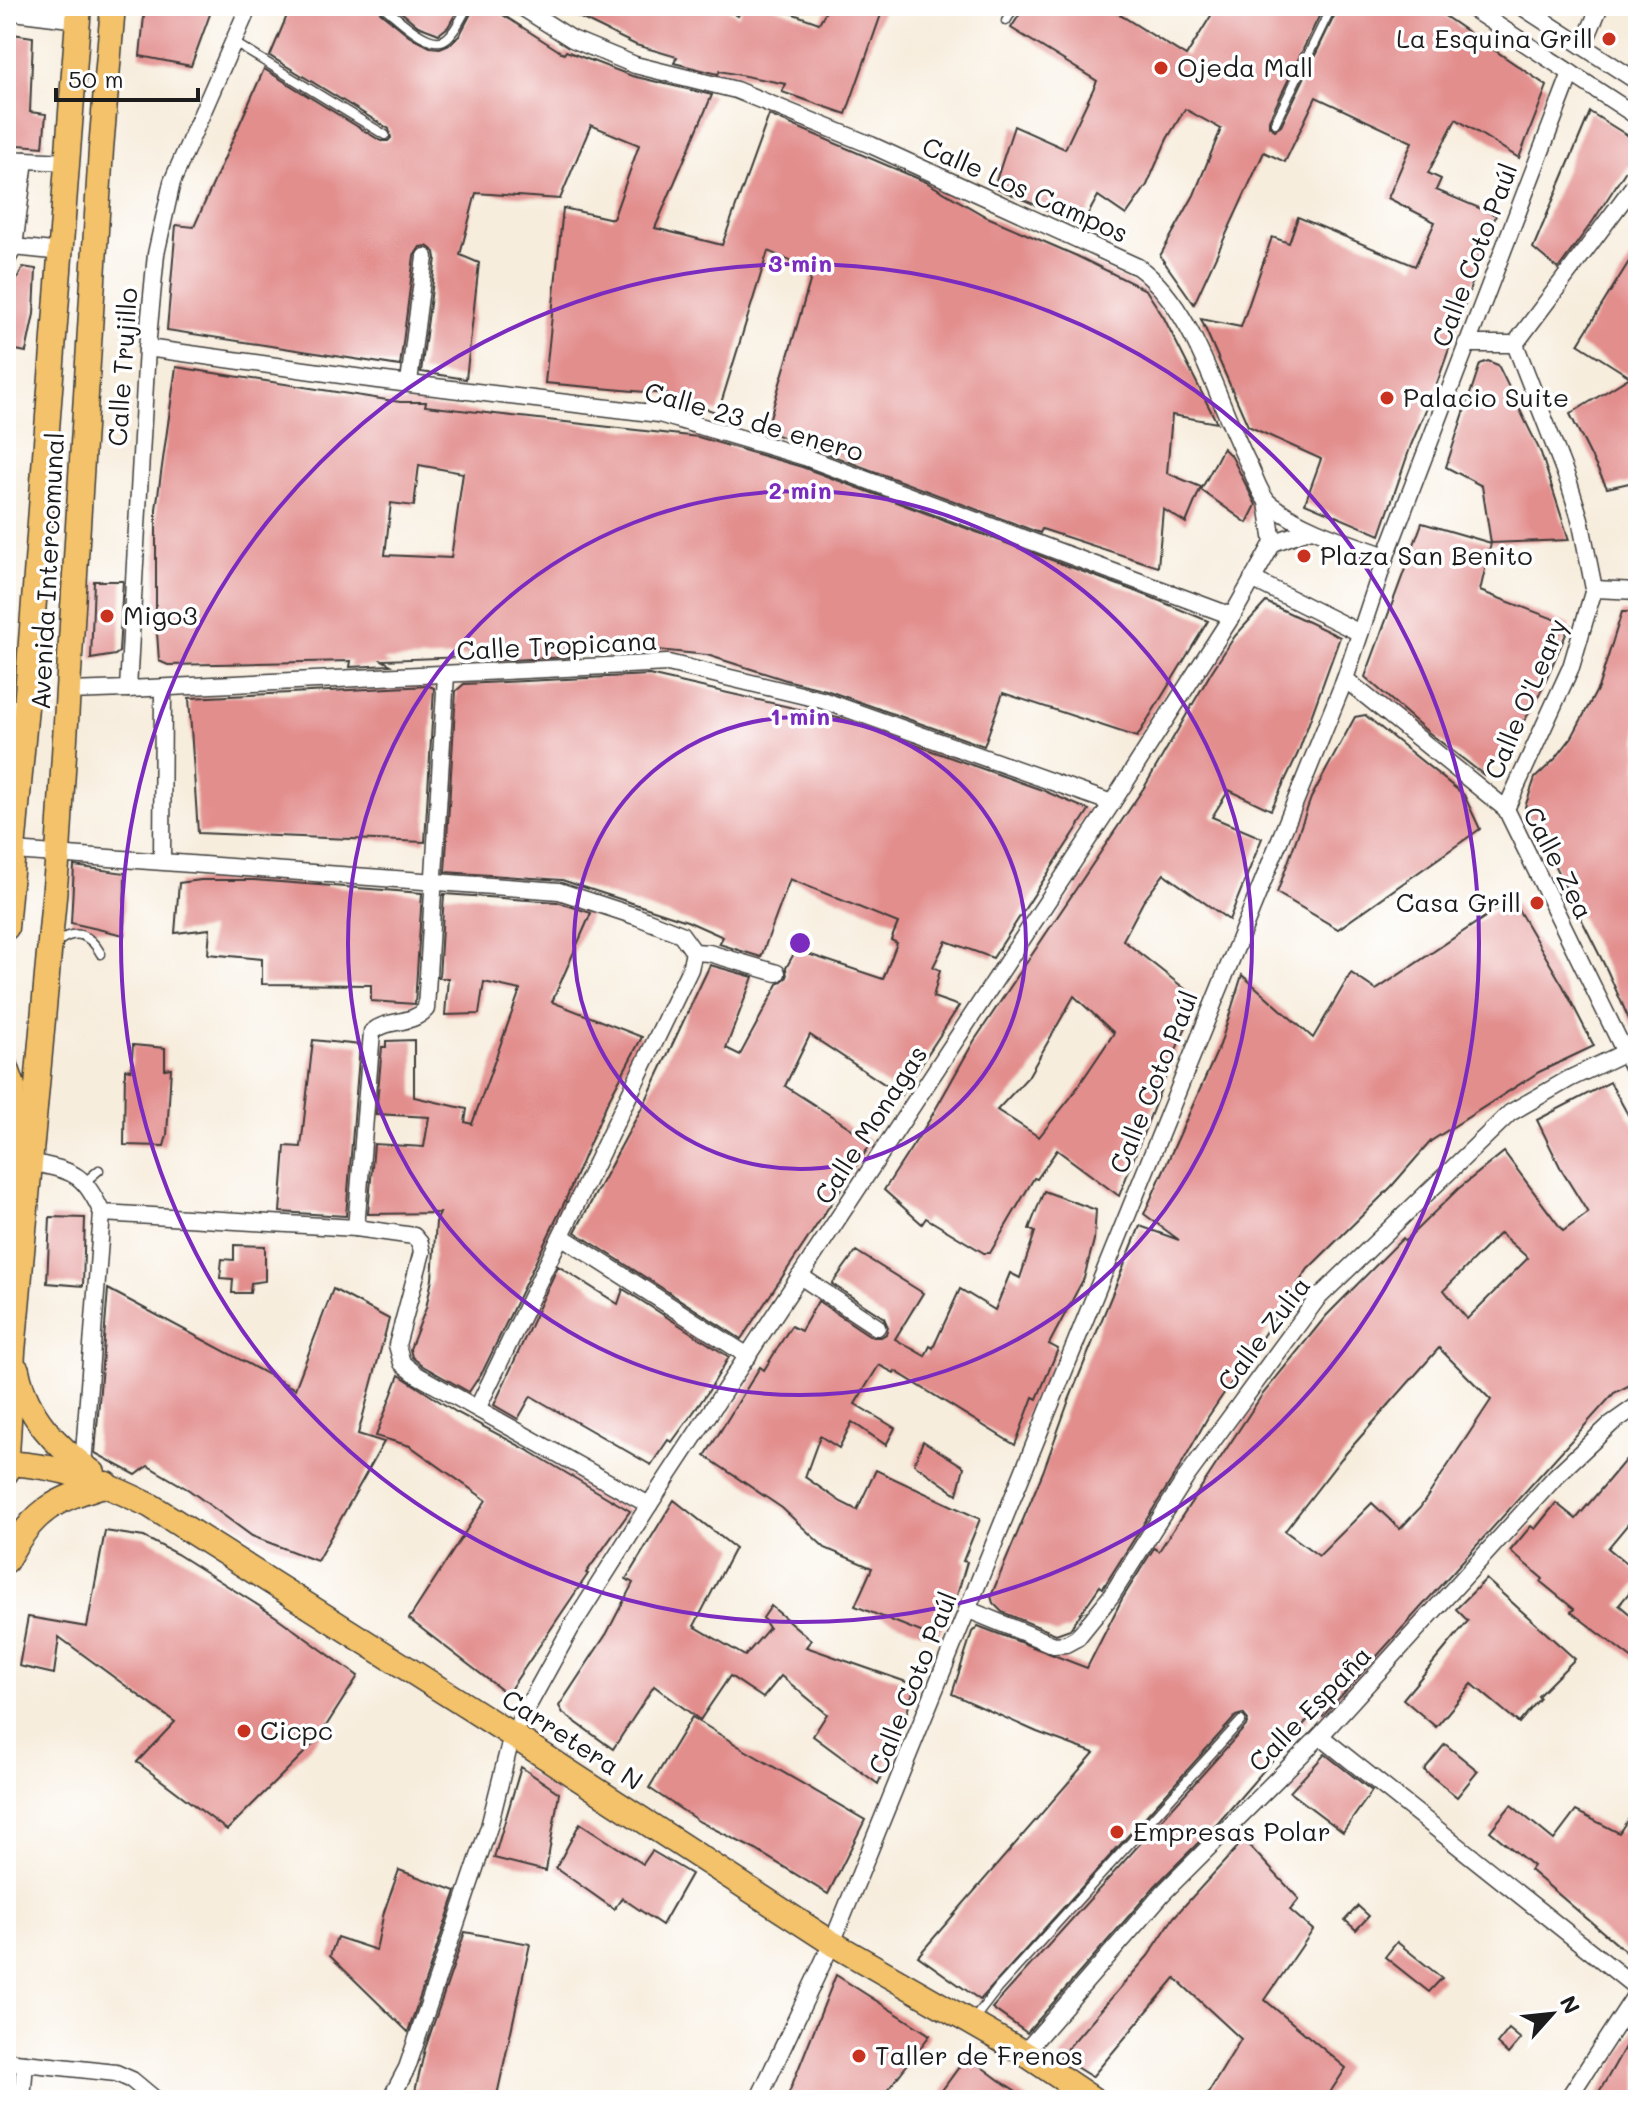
<svg xmlns="http://www.w3.org/2000/svg" width="1644" height="2106" font-family="Mali,sans-serif">
<style>
.building{fill:#e28e8d;fill-rule:evenodd}
.lines{fill:none;stroke-linecap:round;stroke-linejoin:round}
.lane-casing{stroke:#3d3b39;stroke-width:11}
.street-casing{stroke:#3d3b39;stroke-width:19}
.primary-casing{stroke:#3d3b39;stroke-width:27}
.lane{stroke:#fff;stroke-width:8}
.street{stroke:#fff;stroke-width:16}
.primary{stroke:#f3c26a;stroke-width:24}
.ring{fill:none;stroke:#7b2cbf;stroke-width:4}
.poi-dot{fill:#c8321e;stroke:#fff;stroke-width:3}
.labels{text-anchor:middle;stroke-width:7;stroke-linejoin:round;paint-order:stroke}
.poi-label{font-size:26px;fill:#1c1c1c;stroke:#fff;text-anchor:start}
.street-label{font-size:26px;fill:#1c1c1c;stroke:#fff}
.centre{fill:#7b2cbf;stroke:#fff;stroke-width:4}
.ring-label{font-size:24px;text-anchor:middle;font-weight:bold;fill:#7b2cbf;stroke:#fff;stroke-width:7;stroke-linejoin:round;paint-order:stroke}
</style>
<rect width="100%" height="100%" fill="#fff"/>
<filter id="ink" filterUnits="userSpaceOnUse"><feTurbulence type="fractalNoise" baseFrequency=".0125" numOctaves="2"/><feDisplacementMap in="SourceGraphic" scale="16" xChannelSelector="R" yChannelSelector="G"/><feConvolveMatrix kernelMatrix="1 2 1 2 8 2 1 2 1" color-interpolation-filters="sRGB"/></filter>
<filter id="wash" filterUnits="userSpaceOnUse"><feTurbulence type="fractalNoise" baseFrequency=".006" numOctaves="4" result="noise"/><feDisplacementMap in="SourceGraphic" scale="32" xChannelSelector="R" yChannelSelector="G"/><feGaussianBlur stdDeviation="1.8" result="paint"/><feColorMatrix in="noise" values="0 0 0 0 0 0 0 0 0 0 0 0 0 0 0 0 0 1.4 0 .05"/><feComposite in="paint" operator="in"/></filter>
<g filter="url(#wash)">
<rect width="100%" height="100%" fill="#f7eddd"/>
<g id="blocks">
<g class="building">
<polygon points="145,6 213,6 191,66 140,56"/>
<polygon points="291,6 376,6 379,11 411,37 430,47 440,48 450,44 459,36 475,6 489,6 564,54 566,51 632,76 712,95 655,228 722,245 769,115 926,182 985,216 1077,256 1146,290 1164,318 1217,423 1172,415 1167,473 1201,487 1186,523 1163,509 1158,567 1042,529 1040,533 766,431 813,271 768,251 718,413 667,394 545,383 563,208 613,219 639,145 591,125 560,199 476,193 460,255 479,263 466,379 421,372 436,258 435,252 427,246 420,247 414,256 400,366 167,330 176,225 194,227 264,69 381,141 388,141 391,138 389,129 270,56"/>
<polygon points="394,6 460,6 448,27 439,34 418,26"/>
<polygon points="556,6 722,6 738,16 743,6 771,6 819,23 829,6 884,6 846,114 782,92 786,84 720,71 718,74 674,63 677,57 636,45"/>
<polygon points="1025,6 1106,6 1186,56 1217,6 1324,6 1269,120 1269,126 1275,130 1281,126 1339,6 1430,6 1547,86 1519,158 1456,119 1428,173 1441,179 1436,190 1496,215 1436,386 1411,445 1380,535 1305,503 1321,459 1248,426 1201,319 1241,327 1272,237 1289,243 1298,217 1415,266 1435,222 1388,198 1412,142 1316,97 1285,162 1264,152 1194,304 1160,256 1194,195 1221,129 1185,109 1167,139 1147,185 1126,215 1098,196 1082,225 994,187 1014,126 1065,149 1097,81 1011,28"/>
<polygon points="6,33 33,37 30,112 46,114 43,147 6,144"/>
<polygon points="1590,112 1638,142 1638,152 1593,221 1558,269 1533,248"/>
<polygon points="1638,247 1638,481 1607,488 1570,414 1630,377 1578,344"/>
<polygon points="23,267 36,269 34,314 26,352 6,348 6,303"/>
<polygon points="1488,361 1498,365 1541,453 1569,540 1491,543 1482,486 1446,467 1480,364"/>
<path d="M176 367 400 402H426L425 406 698 437 802 467 1148 596 1208 621 1137 737 1003 693 984 746 826 690 786 680 707 655 571 641 570 657 487 661 492 656 382 660 391 665 350 667 351 661 168 665 159 661 156 618V509ZM419 465 463 473 451 558 385 555 391 503 414 506Z"/>
<polygon points="1223,448 1232,457 1256,505 1247,523 1201,490"/>
<polygon points="1422,523 1491,543 1480,591 1570,625 1537,700 1513,739 1484,775 1428,732 1365,677"/>
<polygon points="94,581 123,581 119,652 115,655 91,659"/>
<path d="M1266 602 1340 637 1298 753 1271 810 1229 790 1212 817 1262 838 1229 920 1164 874 1143 902 1123 940 1199 1000 1180 1040 1119 1196 1057 1150 1037 1179 1034 1178 990 1253H984L926 1218 922 1224 884 1190 930 1119 974 1041 1145 786 1212 671 1235 636ZM1074 996 1114 1033 1071 1097 1039 1137 997 1110 1028 1077Z"/>
<polygon points="1622,612 1638,612 1636,1035 1607,970 1525,807 1535,778 1555,759 1572,737 1598,688"/>
<polygon points="649,675 842,719 1042,790 1089,810 993,958 946,941 933,967 940,970 933,997 959,1006 901,1095 810,1035 785,1086 872,1142 741,1339 575,1232 647,1098 710,965 753,977 726,1048 740,1055 778,984 787,977 786,968 796,950 883,979 897,943 891,940 898,923 790,879 761,957 719,944 723,937 687,921 562,880 445,872 456,691 464,684"/>
<polygon points="429,686 434,688 425,842 198,833 189,698"/>
<polygon points="1365,715 1464,795 1480,829 1338,929 1277,893 1311,798 1355,717"/>
<polygon points="74,866 125,873 124,935 71,923"/>
<polygon points="201,880 254,880 422,893 415,1004 371,1001 371,985 262,984 262,959 208,954 210,929 175,933 179,883"/>
<polygon points="444,894 557,902 591,913 552,1002 642,1037 607,1103 565,1201 483,1371 469,1392 423,1366 412,1357 410,1349 426,1308 432,1279 436,1222 440,1213 368,1214 374,1144 424,1147 429,1117 376,1114 382,1047 386,1047 386,1041 414,1040 414,1097 467,1109 465,1122 472,1124 520,990 484,982 479,1014 445,1015 448,978 439,978"/>
<polygon points="1512,899 1563,986 1594,1046 1539,1072 1431,1141 1391,1187 1308,1269 1208,1417 1181,1465 1103,1588 1100,1586 1070,1629 1056,1634 1002,1612 993,1603 991,1596 1043,1472 1069,1400 1140,1226 1179,1240 1144,1214 1220,1045 1242,975 1313,1038 1351,973 1376,990"/>
<polygon points="313,1040 360,1045 346,1216 280,1212 285,1146 301,1147"/>
<polygon points="133,1045 165,1048 165,1069 171,1068 167,1135 164,1146 124,1145 125,1069 131,1070"/>
<path d="M1610 1082 1638 1133V1381L1614 1393 1323 1716 1317 1709 1218 1823 1155 1886 1027 2033 992 2008 1246 1726 1248 1720 1243 1714 1236 1716 980 2000 918 1956 1094 1753 1037 1732 952 1694 972 1632 978 1626 1087 1668 1122 1599 1154 1548 1159 1551 1262 1395 1326 1316 1403 1238 1405 1241 1458 1189 1504 1152 1563 1231 1588 1213 1562 1171 1537 1120ZM1500 1233 1528 1258 1467 1319 1444 1290ZM1439 1348 1491 1400 1420 1508 1400 1529 1372 1503 1319 1556 1285 1531 1341 1459Z"/>
<polygon points="1044,1191 1096,1210 1094,1240 1084,1278 1049,1344 1058,1349 1037,1399 1033,1397 1015,1445 895,1371 894,1373 879,1365 855,1404 895,1428 886,1445 852,1422 839,1448 820,1436 805,1477 841,1502 857,1510 876,1470 980,1519 963,1561 967,1562 955,1602 936,1638 855,1606 872,1568 825,1548 782,1508 705,1456 760,1367 764,1370 791,1326 801,1331 818,1301 872,1337 881,1337 886,1334 888,1327 884,1318 832,1284 856,1251 923,1293 895,1339 925,1356 930,1346 933,1348 960,1289 995,1310 1010,1273 1020,1278 1035,1232 1029,1229"/>
<polygon points="50,1217 85,1218 83,1286 47,1283"/>
<polygon points="234,1245 265,1246 265,1281 251,1283 250,1293 232,1293 233,1279 220,1278 222,1259 234,1260"/>
<polygon points="558,1266 618,1304 623,1289 729,1357 708,1392 672,1442 668,1440 651,1465 531,1396 518,1419 494,1405"/>
<polygon points="108,1289 295,1389 333,1289 389,1319 358,1434 384,1442 317,1561 252,1536 189,1490 148,1466 136,1475 95,1453"/>
<polygon points="399,1375 456,1412 531,1452 630,1511 586,1573 588,1574 507,1694 409,1619 486,1500 410,1446 376,1436"/>
<polygon points="923,1441 964,1467 957,1494 914,1464"/>
<polygon points="1638,1445 1638,1512 1608,1548 1638,1573 1638,1582 1619,1605 1638,1621 1638,1663 1571,1612 1574,1609 1541,1582 1543,1579 1510,1551 1531,1526 1535,1529 1556,1503 1576,1519"/>
<polygon points="674,1500 735,1548 694,1626 745,1656 769,1628 763,1618 771,1606 811,1640 806,1647 915,1685 903,1726 878,1784 813,1736 827,1714 781,1676 763,1698 730,1676 700,1720 654,1686 613,1749 563,1713 559,1706 607,1633 633,1583 626,1579"/>
<polygon points="105,1531 144,1537 177,1554 275,1616 358,1676 317,1740 227,1830 137,1762 175,1722 59,1637 54,1674 19,1666 28,1617 87,1627"/>
<polygon points="1486,1579 1575,1659 1538,1696 1540,1698 1519,1723 1472,1684 1436,1727 1403,1699 1468,1621 1456,1609"/>
<polygon points="692,1717 743,1749 865,1820 828,1894 756,1850 700,1822 649,1788"/>
<polygon points="1445,1744 1478,1771 1457,1797 1424,1770"/>
<polygon points="1325,1754 1372,1791 1343,1832 1290,1792"/>
<polygon points="521,1767 559,1793 546,1871 494,1858"/>
<polygon points="1638,1804 1638,1948 1631,1956 1530,1870 1533,1866 1490,1831 1511,1805 1554,1840 1576,1811 1619,1833"/>
<polygon points="580,1823 643,1864 652,1851 691,1874 662,1925 622,1898 614,1909 556,1868"/>
<polygon points="1244,1840 1299,1899 1290,1910 1313,1930 1265,2000 1346,2068 1325,2100 1204,2100 1241,2039 1175,1978 1092,2077 1060,2057 1148,1956 1174,1917"/>
<polygon points="399,1870 456,1891 408,2032 330,1956 337,1937 376,1950 384,1912"/>
<polygon points="1358,1906 1369,1916 1356,1930 1345,1920"/>
<polygon points="465,1932 530,1944 496,2100 413,2100 425,2049"/>
<polygon points="1397,1942 1442,1978 1429,1992 1385,1957"/>
<polygon points="836,1975 930,2035 880,2100 786,2100"/>
<polygon points="1638,2024 1638,2100 1594,2100 1608,2077"/>
<polygon points="1509,2029 1521,2039 1508,2054 1497,2044"/>
<polygon points="967,2056 999,2080 1030,2100 935,2100"/>
</g>
</g>
</g>
<g filter="url(#ink)">
<use href="#blocks" fill-opacity="0" stroke="#3d3b39" stroke-width="2"/>
<g class="lines">
<defs>
<g id="lane">
<path d="M383 6C397 17 431 52 447 38 456 31 462 16 468 6"/>
<polyline points="1006,21 1015,6"/>
<polyline points="233,42 385,135"/>
<polyline points="1275,123 1332,6"/>
<path d="M57 943C75 928 90 934 101 954"/>
<polyline points="86,1181 99,1170"/>
<polyline points="974,2019 998,1988 1241,1721"/>
</g>
<g id="street">
<path d="M520 6 572 39 635 65 736 90 871 145 1138 267C1197 310 1217 404 1250 467 1255 478 1261 497 1270 504 1304 530 1347 542 1386 556"/>
<polyline points="1468,6 1638,117"/>
<polyline points="1521,6 1638,82"/>
<polyline points="6,11 78,20"/>
<polyline points="1583,46 1600,6"/>
<polyline points="6,159 67,162"/>
<polyline points="14,247 25,160"/>
<polyline points="6,262 14,247 62,252"/>
<polyline points="1466,344 1515,344"/>
<polyline points="147,348 377,380 659,414 805,457 1232,616"/>
<polyline points="409,382 425,257"/>
<polyline points="1267,502 1273,543 1311,529"/>
<polyline points="1252,579 1360,633"/>
<polyline points="1594,589 1638,591"/>
<polyline points="1345,679 1506,809 1638,1079"/>
<polyline points="128,689 668,663 822,700 1112,803"/>
<polyline points="69,691 128,689 147,348 156,254 172,182 249,6"/>
<polyline points="6,709 26,707"/>
<polyline points="1506,809 1571,667 1594,589 1580,519 1569,483 1515,344 1638,180"/>
<polyline points="14,851 559,891 638,917 681,934 694,952 690,969 478,1407"/>
<polyline points="162,861 163,688"/>
<polyline points="694,952 709,953 777,973"/>
<path d="M31 1162C73 1172 83 1171 102 1213L356 1228 372 1032C388 1018 411 1026 426 1009L446 675"/>
<polyline points="356,1228 414,1236 420,1243 422,1252 397,1345 402,1363 417,1375 649,1505"/>
<polyline points="561,1236 748,1356"/>
<polyline points="800,1276 877,1327"/>
<polyline points="83,1466 102,1213"/>
<polyline points="969,1610 1054,1645 1066,1644 1077,1638 1111,1596 1187,1476 1317,1299 1510,1113 1569,1079 1638,1046"/>
<polyline points="1320,1736 1638,1989"/>
<polyline points="1024,2053 1163,1893 1320,1736 1557,1475 1611,1424 1638,1405"/>
<polyline points="6,2061 116,2073 132,2080 156,2100"/>
<polyline points="22,2100 25,2063"/>
<polyline points="390,2100 407,2068 489,1827 512,1735 571,1628 649,1505 1112,803 1232,616 1273,543"/>
<polyline points="758,2100 832,1943 1345,679 1386,556 1571,73"/>
<polyline points="1567,2100 1638,1991"/>
</g>
<g id="primary">
<polyline points="6,928 26,707 79,6"/>
<polyline points="6,1066 13,1086 10,1212 16,1244"/>
<path d="M17 1370C26 1416 56 1446 93 1473"/>
<path d="M6 1463C64 1466 100 1481 151 1506L512 1735 832 1943 1024 2053 1094 2100"/>
<polyline points="6,1473 13,1352 58,853 101,149 113,6"/>
<path d="M6 1561C33 1510 54 1500 107 1484"/>
</g>
</defs>
<use href="#lane" class="lane-casing"/>
<use href="#street" class="street-casing"/>
<use href="#primary" class="primary-casing"/>
<use href="#lane" class="lane"/>
<use href="#street" class="street"/>
<use href="#primary" class="primary"/>
</g>
</g>
<g class="ring">
<circle cx="800" cy="943" r="226"/>
<circle cx="800" cy="943" r="452"/>
<circle cx="800" cy="943" r="679"/>
</g>
<g class="poi-dot">
<circle cx="1609" cy="39" r="8"/>
<circle cx="1161" cy="68" r="8"/>
<circle cx="1387" cy="398" r="8"/>
<circle cx="1304" cy="556" r="8"/>
<circle cx="107" cy="616" r="8"/>
<circle cx="1537" cy="903" r="8"/>
<circle cx="244" cy="1731" r="8"/>
<circle cx="1117" cy="1832" r="8"/>
<circle cx="859" cy="2056" r="8"/>
</g>
<g class="labels">
<g class="poi-label">
<text x="1593" y="48" text-anchor="end">La Esquina Grill</text>
<text x="1177" y="77">Ojeda Mall</text>
<text x="1403" y="407">Palacio Suite</text>
<text x="1320" y="565">Plaza San Benito</text>
<text x="123" y="625">Migo3</text>
<text x="1521" y="912" text-anchor="end">Casa Grill</text>
<text x="260" y="1740">Cicpc</text>
<text x="1133" y="1841">Empresas Polar</text>
<text x="875" y="2065">Taller de Frenos</text>
</g>
<g class="street-label">
<text transform="translate(1025 190) rotate(24)" y="9">Calle Los Campos</text>
<text transform="translate(1475 255) rotate(-69)" y="9">Calle Coto Paúl</text>
<text transform="translate(123 367) rotate(-86)" y="9">Calle Trujillo</text>
<text transform="translate(754 422) rotate(16)" y="9">Calle 23 de enero</text>
<text transform="translate(48 571) rotate(-87)" y="9">Avenida Intercomunal</text>
<text transform="translate(557 646) rotate(-3)" y="9">Calle Tropicana</text>
<text transform="translate(1526 699) rotate(-67)" y="9">Calle O'Leary</text>
<text transform="translate(1558 863) rotate(63)" y="9">Calle Zea</text>
<text transform="translate(1154 1082) rotate(-68)" y="9">Calle Coto Paúl</text>
<text transform="translate(871 1125) rotate(-57)" y="9">Calle Monagas</text>
<text transform="translate(1264 1334) rotate(-53)" y="9">Calle Zulia</text>
<text transform="translate(913 1683) rotate(-68)" y="9">Calle Coto Paúl</text>
<text transform="translate(1310 1709) rotate(-46)" y="9">Calle España</text>
<text transform="translate(572 1740) rotate(33)" y="9">Carretera N</text>
</g>
</g>
<circle cx="800" cy="943" r="12" class="centre"/>
<g class="ring-label">
<text x="800" y="272">3 min</text>
<text x="800" y="499">2 min</text>
<text x="800" y="725">1 min</text>
</g>
<rect width="1644" height="2106" fill="none" stroke="#fff" stroke-width="32"/>
<g transform="translate(1552 2014) rotate(63)" stroke="#ffffff" stroke-width="6" paint-order="stroke">
<path d="M0-6L14 30L0 20L-14 30Z" fill="#1c1c1c"/>
<text y="-12" font-size="22" font-weight="bold" text-anchor="middle" fill="#1c1c1c">N</text>
</g>
<path d="M56 88v12h142v-12" fill="none" stroke="#1c1c1c" stroke-width="4"/>
<text x="68" y="88" font-size="24" fill="#1c1c1c" stroke="#ffffff" stroke-width="6" paint-order="stroke">50 m</text>
</svg>
